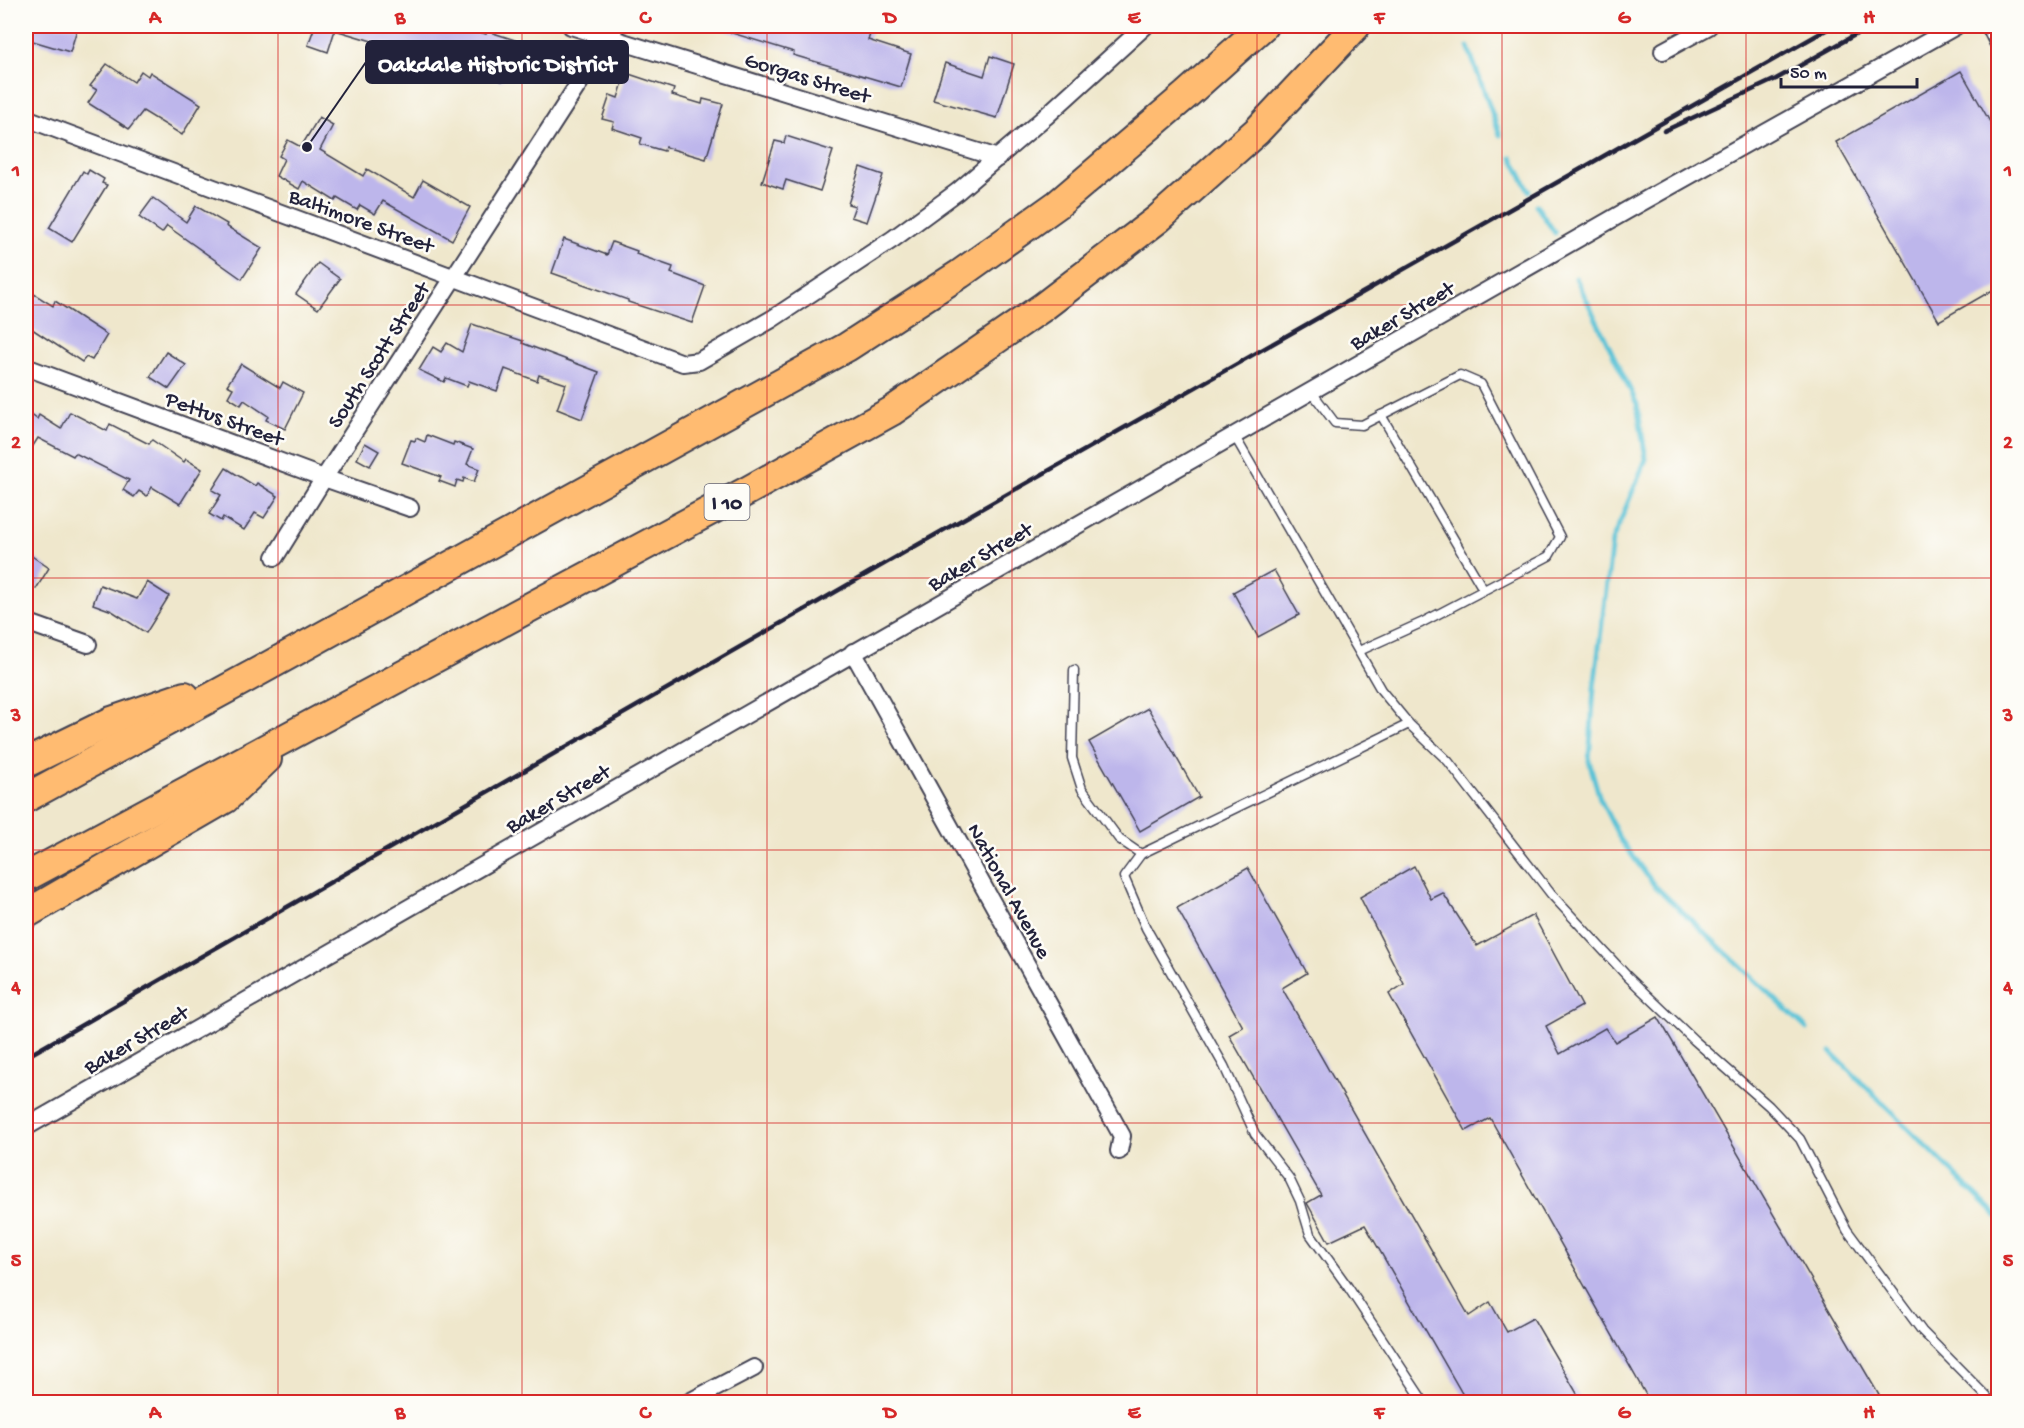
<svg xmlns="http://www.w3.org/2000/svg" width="2024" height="1428" font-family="'Gochi Hand',sans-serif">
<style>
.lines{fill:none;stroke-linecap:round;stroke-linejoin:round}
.stream{stroke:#5ac2d6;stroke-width:5}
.building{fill:#bdb6eb}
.service-casing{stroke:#414051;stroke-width:11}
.minor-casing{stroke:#414051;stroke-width:20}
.motorway-casing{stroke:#414051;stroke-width:32}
.service{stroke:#fff;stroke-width:8}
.minor{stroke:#fff;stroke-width:16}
.motorway{stroke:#ffbb71;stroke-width:28}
.rail{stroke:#22223b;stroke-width:4.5}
.grid{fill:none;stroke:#d62828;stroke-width:1.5;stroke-opacity:0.55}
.labels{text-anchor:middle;stroke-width:5;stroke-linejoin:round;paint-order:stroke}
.shield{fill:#fdfcf7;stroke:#646373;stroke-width:1.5}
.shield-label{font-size:21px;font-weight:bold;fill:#22223b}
.street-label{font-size:22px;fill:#22223b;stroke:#fdfcf7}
.leader{fill:none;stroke:#22223b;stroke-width:2}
.callout-dot{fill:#22223b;stroke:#fdfcf7;stroke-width:2}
.callout{fill:#22223b;stroke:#22223b;stroke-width:2}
.callout-label{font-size:24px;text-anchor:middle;font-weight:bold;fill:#fff}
.neatline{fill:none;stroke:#d62828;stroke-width:2}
.grid-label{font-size:20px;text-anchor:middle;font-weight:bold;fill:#d62828}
</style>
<rect width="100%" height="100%" fill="#fdfcf7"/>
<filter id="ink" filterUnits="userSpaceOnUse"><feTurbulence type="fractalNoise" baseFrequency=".0167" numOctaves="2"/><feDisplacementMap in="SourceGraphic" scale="12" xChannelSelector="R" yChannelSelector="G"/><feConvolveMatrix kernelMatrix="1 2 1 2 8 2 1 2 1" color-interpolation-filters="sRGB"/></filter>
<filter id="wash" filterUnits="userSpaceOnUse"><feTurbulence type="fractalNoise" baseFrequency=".008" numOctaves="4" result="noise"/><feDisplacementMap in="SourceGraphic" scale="24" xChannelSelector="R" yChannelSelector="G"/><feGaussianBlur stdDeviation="1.35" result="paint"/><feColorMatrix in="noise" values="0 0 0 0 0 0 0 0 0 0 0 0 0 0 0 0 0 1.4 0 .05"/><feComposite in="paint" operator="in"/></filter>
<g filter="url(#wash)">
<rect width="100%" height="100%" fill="#efe7cc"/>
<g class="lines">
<g class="stream">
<polyline points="1468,47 1500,135"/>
<polyline points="1512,157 1529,191"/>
<polyline points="1536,205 1555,233"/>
<polyline points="1576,278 1637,404 1646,459 1612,541 1594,688 1589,761 1600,799 1620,839 1654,885 1807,1029"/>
<polyline points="1831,1052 1998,1217"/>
</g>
</g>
<g id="blocks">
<g class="building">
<polygon points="27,26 78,26 70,52 26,39"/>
<polygon points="315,26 460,26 486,34 487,31 515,40 502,81 474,72 475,68 427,52 425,57 383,42 382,44 335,30 328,52 308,45"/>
<polygon points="719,26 873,26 868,40 911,54 901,87 793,55 794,52 719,29"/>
<polygon points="990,56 1014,64 997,118 933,100 945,63 984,76"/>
<polygon points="107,64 134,82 141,71 148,76 150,72 201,104 182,135 143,111 129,129 88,103 97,90 90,86"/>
<polygon points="1961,71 1998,136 1998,287 1939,321 1836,142"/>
<polygon points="626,73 674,89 672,95 702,104 703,99 723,104 706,159 665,147 664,151 640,144 642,138 612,128 614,122 602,119 610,95 618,98"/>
<polygon points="319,117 333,125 320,150 363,176 367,169 414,197 423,180 470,207 452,240 383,201 375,214 360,205 357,210 337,198 335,201 303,181 299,189 276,176 284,159 279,156 288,140 301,147"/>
<polygon points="786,136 833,151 820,191 786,180 783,189 762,182 775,141 784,143"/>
<polygon points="860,167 883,175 867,222 851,217 855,206 848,204"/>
<polygon points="89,170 104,179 102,183 107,185 72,242 49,228 83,171 87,174"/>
<polygon points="153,198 186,222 196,206 227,224 226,226 262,248 242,279 167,226 162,233 139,217"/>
<polygon points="564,239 607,255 612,242 637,251 636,254 673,267 671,273 705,286 692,323 628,302 628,300 552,273"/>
<polygon points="318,263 340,279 318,309 296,294"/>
<polygon points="26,289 53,306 55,301 107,335 92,360 86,357 82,362 26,325"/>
<polygon points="472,324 523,341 522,343 599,372 582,419 557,409 566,384 539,375 537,381 505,369 497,391 469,381 467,386 446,378 444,382 419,370 433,347 441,352 447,343 462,352"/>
<polygon points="166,352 186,365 169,389 150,377"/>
<polygon points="241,364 280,388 283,382 303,393 285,429 266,420 268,416 244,400 241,405 228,397 233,388 227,385"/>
<polygon points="26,411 37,419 39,415 61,429 70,412 107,431 110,424 149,444 152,440 184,462 186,459 202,469 180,504 152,487 147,496 139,491 134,497 123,490 129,480 75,453 73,456 38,438 26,457"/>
<polygon points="427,435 453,445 454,442 473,449 467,464 479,469 474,482 464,478 463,482 457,480 455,487 439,481 441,477 402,463 411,440 415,441 416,438 425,442"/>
<polygon points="365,443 379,451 370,466 357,459"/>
<polygon points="226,468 255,486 257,483 278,496 264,518 255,513 244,530 223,517 221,521 209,514 221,495 212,490"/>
<polygon points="26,552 49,568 36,589 26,583"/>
<polygon points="1274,570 1299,615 1258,637 1233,592"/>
<polygon points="147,582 169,596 146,633 112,611 93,604 100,585 137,599"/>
<polygon points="1148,708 1199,797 1140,831 1089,742"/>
<polygon points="1414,866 1431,899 1443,893 1477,946 1533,915 1582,1006 1546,1026 1560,1054 1605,1028 1615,1042 1658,1017 1883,1402 1650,1402 1490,1118 1466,1131 1389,994 1404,984 1360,897"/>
<polygon points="1248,868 1307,973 1282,988 1469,1316 1490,1302 1507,1332 1533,1318 1582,1402 1467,1402 1365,1225 1329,1242 1307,1203 1321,1195 1229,1035 1243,1027 1177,908"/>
</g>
</g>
</g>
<g filter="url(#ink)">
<use href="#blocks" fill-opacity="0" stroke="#414051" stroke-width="1.5"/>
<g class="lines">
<defs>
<g id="service">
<polyline points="1311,391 1335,423 1362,425 1460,375 1481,384 1560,537 1549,556 1421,623 1359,651"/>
<polyline points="1381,415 1483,589"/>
<polyline points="1234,435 1381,690 1409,724 1448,761 1551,894 1627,976 1694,1040 1769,1106 1800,1139 1847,1230 1922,1331 1992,1402"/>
<polyline points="1074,670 1072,758 1082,789 1119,839 1141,854 1409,724"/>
<polyline points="1141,854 1124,877 1146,928 1224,1066 1255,1134 1289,1178 1300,1201 1310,1234 1348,1287 1424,1402"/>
</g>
<g id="minor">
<polyline points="571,26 998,158"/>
<polyline points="1990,26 1998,42"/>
<polyline points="1663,51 1709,26"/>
<polyline points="26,118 683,363 699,361 772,319 893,239 957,192 1045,117 1145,26"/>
<polyline points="26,367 324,478 410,508"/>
<polyline points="275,557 324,478 616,26"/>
<polyline points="26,622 88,644"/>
<polyline points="853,652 1122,1136 1119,1151"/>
<polyline points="26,1127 1626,211 1956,26"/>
<polyline points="689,1402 754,1368"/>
</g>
<g id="motorway">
<polyline points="26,763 112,721 185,696"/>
<polyline points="26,798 263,669 847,347 960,274 1058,204 1186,95 1263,26"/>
<polyline points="26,877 749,490 892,411 1043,307 1158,219 1257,131 1356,26"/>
<polyline points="26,914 225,799 267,759"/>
</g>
</defs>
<use href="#service" class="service-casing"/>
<use href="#minor" class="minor-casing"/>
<use href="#motorway" class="motorway-casing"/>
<use href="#service" class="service"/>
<use href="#minor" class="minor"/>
<use href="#motorway" class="motorway"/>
<g class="rail">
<polyline points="1664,131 1776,79 1871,26"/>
<polyline points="26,1057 905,552 1833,26"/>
</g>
</g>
</g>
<path class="grid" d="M278 26V1402M522 26V1402M767 26V1402M1012 26V1402M1257 26V1402M1502 26V1402M1746 26V1402M26 305H1998M26 578H1998M26 850H1998M26 1123H1998"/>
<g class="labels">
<rect class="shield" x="704.5" y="484" width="45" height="36" rx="4.5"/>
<g class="shield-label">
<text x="727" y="509">I 10</text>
</g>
<g class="street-label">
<text transform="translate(808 76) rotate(17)" y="8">Gorgas Street</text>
<text transform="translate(362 219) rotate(20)" y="8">Baltimore Street</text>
<text transform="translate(1401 314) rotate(-30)" y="8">Baker Street</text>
<text transform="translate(377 354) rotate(-57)" y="8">South Scott Street</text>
<text transform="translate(225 417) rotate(20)" y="8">Pettus Street</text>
<text transform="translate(979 555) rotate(-30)" y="8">Baker Street</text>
<text transform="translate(557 797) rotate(-30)" y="8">Baker Street</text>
<text transform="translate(1011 890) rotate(61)" y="8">National Avenue</text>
<text transform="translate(135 1038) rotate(-30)" y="8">Baker Street</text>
</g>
</g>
<path class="leader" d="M307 147L366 62"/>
<circle class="callout-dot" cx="307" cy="147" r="6"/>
<rect class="callout" x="366" y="41" width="262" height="42" rx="6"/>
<g class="callout-label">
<text x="497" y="71">Oakdale Historic District</text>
</g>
<rect width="2024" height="1428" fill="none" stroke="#fdfcf7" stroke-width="66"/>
<path d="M1781 78v9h136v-9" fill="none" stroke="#22223b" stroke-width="3"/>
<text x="1790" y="78" font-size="18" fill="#22223b" stroke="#fdfcf7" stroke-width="4.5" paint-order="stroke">50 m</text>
<rect x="33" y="33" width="1958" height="1362" class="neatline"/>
<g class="grid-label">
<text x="155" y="23">A</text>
<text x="400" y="23">B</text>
<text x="645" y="23">C</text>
<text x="890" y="23">D</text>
<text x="1134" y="23">E</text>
<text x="1379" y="23">F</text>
<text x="1624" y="23">G</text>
<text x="1869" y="23">H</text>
<text x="16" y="176">1</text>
<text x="2008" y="176">1</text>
<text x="16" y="448">2</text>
<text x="2008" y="448">2</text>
<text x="16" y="721">3</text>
<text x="2008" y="721">3</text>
<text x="16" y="993">4</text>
<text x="2008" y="993">4</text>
<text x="16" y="1266">5</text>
<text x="2008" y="1266">5</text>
<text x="155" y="1418">A</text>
<text x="400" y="1418">B</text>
<text x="645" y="1418">C</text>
<text x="890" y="1418">D</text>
<text x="1134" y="1418">E</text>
<text x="1379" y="1418">F</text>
<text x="1624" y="1418">G</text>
<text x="1869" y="1418">H</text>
</g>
</svg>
